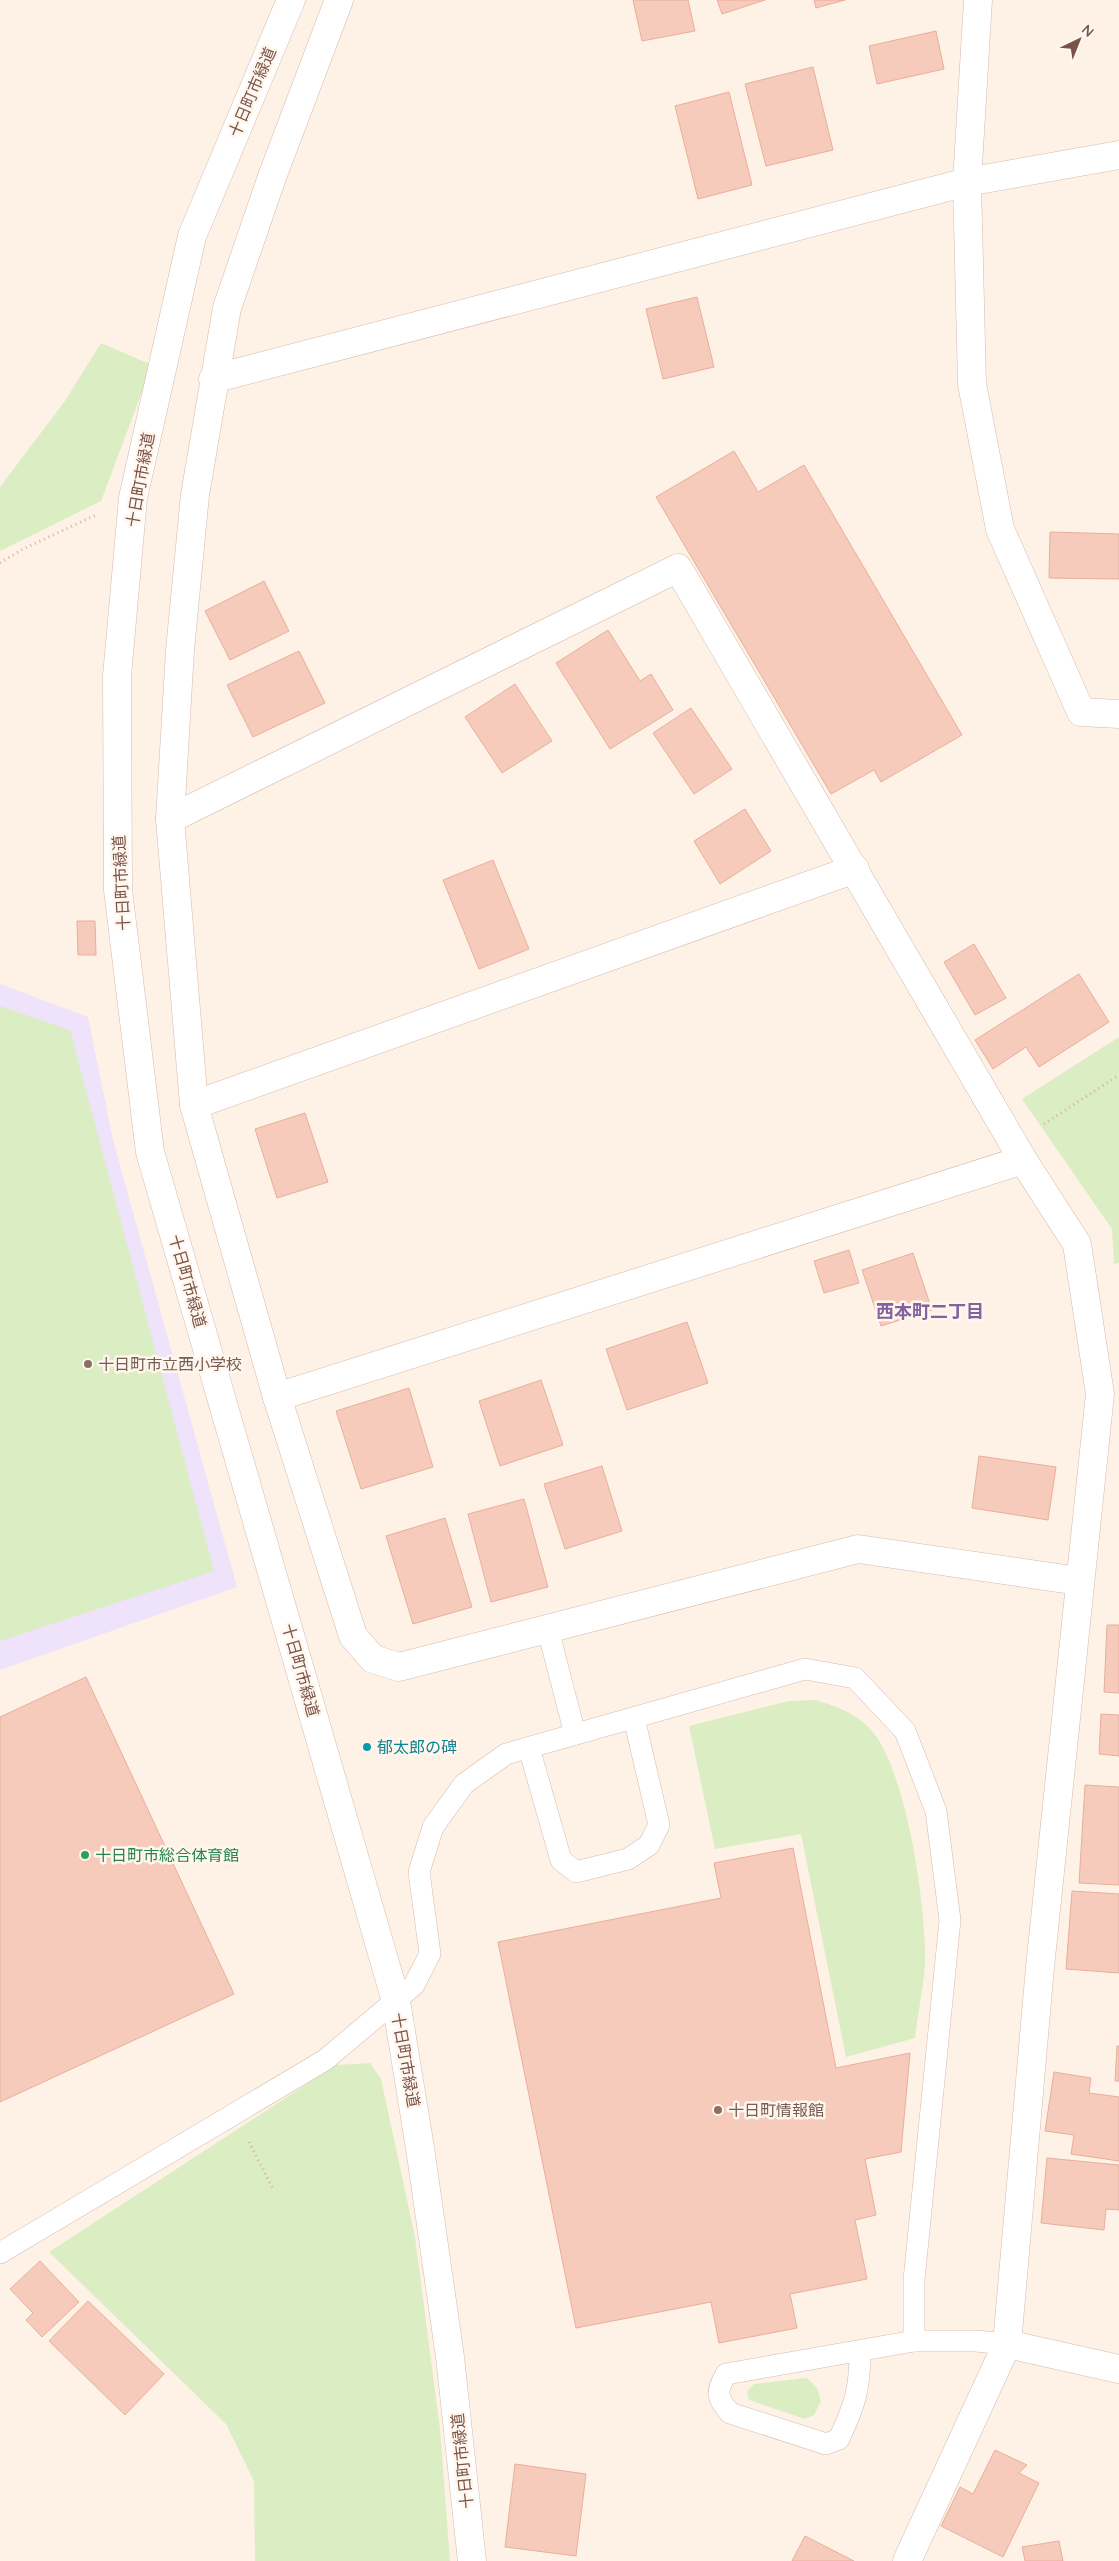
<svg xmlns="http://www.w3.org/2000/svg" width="1119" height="2561" font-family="Quicksand,'Noto Sans JP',sans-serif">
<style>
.education{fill:#efe3fb}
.green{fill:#daedc3}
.building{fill:#f6cbbb;stroke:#eaae9a}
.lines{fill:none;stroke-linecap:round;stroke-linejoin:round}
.lane-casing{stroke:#d4baad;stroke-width:22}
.street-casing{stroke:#d4baad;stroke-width:29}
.path{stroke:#dcae9e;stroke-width:3;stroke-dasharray:1 4;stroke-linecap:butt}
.lane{stroke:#fff;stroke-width:21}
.street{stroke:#fff;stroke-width:28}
.education-dot{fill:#8d6e63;stroke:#fff6ee;stroke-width:2}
.culture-dot{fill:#0f9aa8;stroke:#fff6ee;stroke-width:2}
.leisure-dot{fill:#2e9e5b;stroke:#fff6ee;stroke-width:2}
.labels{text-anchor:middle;stroke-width:5;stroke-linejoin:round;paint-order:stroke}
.street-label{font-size:16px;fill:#7a5348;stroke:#fff6ee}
.education-label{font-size:16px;fill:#785e54;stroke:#fff6ee;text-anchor:start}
.culture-label{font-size:16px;fill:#0d838f;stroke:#fff6ee;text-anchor:start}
.leisure-label{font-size:16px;fill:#27864d;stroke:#fff6ee;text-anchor:start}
.neighbourhood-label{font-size:18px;font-weight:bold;fill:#83639e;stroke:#fff6ee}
</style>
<rect width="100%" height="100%" fill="#fef2e6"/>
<polygon class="education" points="0,984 88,1017 113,1140 237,1587 0,1670"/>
<g class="green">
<polygon points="101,343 152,365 101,501 0,551 0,487 65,401"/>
<polygon points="0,1006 70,1030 214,1571 0,1641"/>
<polygon points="1119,1037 1119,1263 1114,1264 1112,1229 1022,1099"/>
<path d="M815 1700C839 1707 861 1715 876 1736 907 1781 924 1896 925 1951 926 1979 918 2010 915 2038L846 2057 801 1834 715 1849 689 1726 789 1701Z"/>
<polygon points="370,2063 381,2079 415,2237 440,2429 450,2561 255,2561 254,2481 226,2424 49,2252 336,2065"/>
<polygon points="807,2378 817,2388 821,2401 814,2415 805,2419 749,2400 747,2391 754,2384"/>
</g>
<g class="building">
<polygon points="633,0 688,0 695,31 642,41"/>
<polygon points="717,0 765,0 722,14"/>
<polygon points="814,0 845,0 816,8"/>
<polygon points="936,31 944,69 877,84 869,46"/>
<polygon points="813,67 833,150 766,166 745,84"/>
<polygon points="729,92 752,185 698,199 675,106"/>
<polygon points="697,297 714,367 663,379 646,309"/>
<polygon points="734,451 758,492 804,465 962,735 881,782 874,770 831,794 656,497"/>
<polygon points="1050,532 1119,534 1119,579 1049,578"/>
<polygon points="264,581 289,631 230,660 205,611"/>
<polygon points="608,630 640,681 651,674 673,710 610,749 556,663"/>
<polygon points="299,651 325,703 253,737 227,685"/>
<polygon points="515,684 552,741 502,773 465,717"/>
<polygon points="691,708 732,769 694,794 653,733"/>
<polygon points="745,809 771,851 720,884 694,841"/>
<polygon points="493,860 529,949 479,969 443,880"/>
<polygon points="77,921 95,921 96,955 78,955"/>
<polygon points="974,944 1006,998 975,1015 944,962"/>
<polygon points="1079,974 1109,1022 1039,1067 1026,1047 993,1069 975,1040"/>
<polygon points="305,1113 328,1182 277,1198 255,1129"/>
<polygon points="849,1250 859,1283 824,1293 814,1261"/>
<polygon points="913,1253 932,1310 881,1326 862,1270"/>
<polygon points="687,1322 708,1383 627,1410 606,1349"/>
<polygon points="541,1380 563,1445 500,1466 479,1401"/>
<polygon points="409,1388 433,1467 361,1489 336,1411"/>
<polygon points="979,1456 1056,1467 1048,1520 972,1508"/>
<polygon points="602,1466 622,1531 565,1549 544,1484"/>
<polygon points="524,1499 548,1587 491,1602 468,1514"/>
<polygon points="445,1518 472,1607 413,1624 386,1536"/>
<polygon points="1107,1625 1119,1625 1119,1693 1104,1692"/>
<polygon points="86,1677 234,1994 0,2102 0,1717"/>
<polygon points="1101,1714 1119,1715 1119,1756 1099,1754"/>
<polygon points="1085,1785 1119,1787 1119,1885 1079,1883"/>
<polygon points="793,1848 836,2068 910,2053 901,2152 865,2159 876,2215 855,2220 867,2279 790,2294 797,2328 719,2343 711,2302 576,2328 498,1942 721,1898 714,1863"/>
<polygon points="1072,1891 1119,1894 1119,1973 1066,1969"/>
<polygon points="1117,2046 1119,2046 1119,2081 1115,2081"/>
<polygon points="1054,2072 1091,2078 1089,2093 1119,2097 1119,2161 1071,2154 1074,2135 1045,2131"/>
<polygon points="1047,2158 1119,2165 1119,2210 1106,2209 1104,2230 1041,2223"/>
<polygon points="40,2261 79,2302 42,2337 26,2320 33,2313 10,2289"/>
<polygon points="88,2301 164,2374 125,2415 49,2341"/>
<polygon points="995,2450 1027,2465 1019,2473 1039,2483 1003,2557 941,2526 960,2487 973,2494"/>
<polygon points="515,2464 586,2474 576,2556 505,2547"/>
<polygon points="805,2536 854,2561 792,2561"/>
<polygon points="1059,2541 1063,2561 1025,2561 1022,2547"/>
</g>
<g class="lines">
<defs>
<g id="lane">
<polyline points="548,1630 575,1734"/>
<polyline points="529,1748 561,1860 576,1872 628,1859 649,1845 659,1825 634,1718"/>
<polyline points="0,2253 325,2060 414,1985 430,1954 419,1872 433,1827 464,1784 506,1754 805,1669 855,1678 905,1731 936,1811 950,1920 914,2280 914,2341"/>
<path d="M860 2351C860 2390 855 2404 839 2439L826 2444 730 2413C716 2397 716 2392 726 2374L914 2341H976L1007 2344"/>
</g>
<g id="street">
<polyline points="291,0 192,236 133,498 117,676 118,890 150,1152 396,2001 420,2148 450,2357 472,2561"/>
<polyline points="339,0 272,177 227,308 195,495 180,650 170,819 194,1105 277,1397 353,1636 373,1659 399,1667 858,1549 1079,1581"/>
<polyline points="978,0 967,182 972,384 1000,529 1081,712 1119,714"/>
<polyline points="213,379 967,182 1119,155"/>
<polyline points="170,819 678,568 1023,1160 1077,1244 1100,1394 1040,1967 1007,2344 907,2561"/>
<polyline points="194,1105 855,869"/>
<polyline points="277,1397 1023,1160"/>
<polyline points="1007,2344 1119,2369"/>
</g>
</defs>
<use href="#lane" class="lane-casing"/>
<use href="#street" class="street-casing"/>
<g class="path">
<polyline points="0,563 23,549 96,515"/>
<polyline points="1044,1124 1119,1075"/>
<polyline points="249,2142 273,2189"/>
</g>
<use href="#lane" class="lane"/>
<use href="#street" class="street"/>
</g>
<g class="education-dot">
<circle cx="88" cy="1364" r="5"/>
<circle cx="718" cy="2110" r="5"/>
</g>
<circle class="culture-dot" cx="367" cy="1747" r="5"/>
<circle class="leisure-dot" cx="85" cy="1855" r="5"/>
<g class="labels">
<g class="street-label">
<text transform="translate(252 92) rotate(-67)" y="6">十日町市緑道</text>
<text transform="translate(140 480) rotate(-80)" y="6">十日町市緑道</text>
<text transform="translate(121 883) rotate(-93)" y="6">十日町市緑道</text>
<text transform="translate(188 1281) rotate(74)" y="6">十日町市緑道</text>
<text transform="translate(301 1670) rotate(74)" y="6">十日町市緑道</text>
<text transform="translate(406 2060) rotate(80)" y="6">十日町市緑道</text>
<text transform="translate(462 2461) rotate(-96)" y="6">十日町市緑道</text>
</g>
<g class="education-label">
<text x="98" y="1370">十日町市立西小学校</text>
<text x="728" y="2116">十日町情報館</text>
</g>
<g class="culture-label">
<text x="377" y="1753">郁太郎の碑</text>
</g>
<g class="leisure-label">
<text x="95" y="1861">十日町市総合体育館</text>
</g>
<g class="neighbourhood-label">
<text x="930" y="1318">西本町二丁目</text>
</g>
</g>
<g transform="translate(1079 40) rotate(43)" stroke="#fff6ee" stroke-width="4" paint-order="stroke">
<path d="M0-4L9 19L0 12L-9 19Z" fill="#7a5348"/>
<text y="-8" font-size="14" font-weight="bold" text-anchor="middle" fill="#7a5348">N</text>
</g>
</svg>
